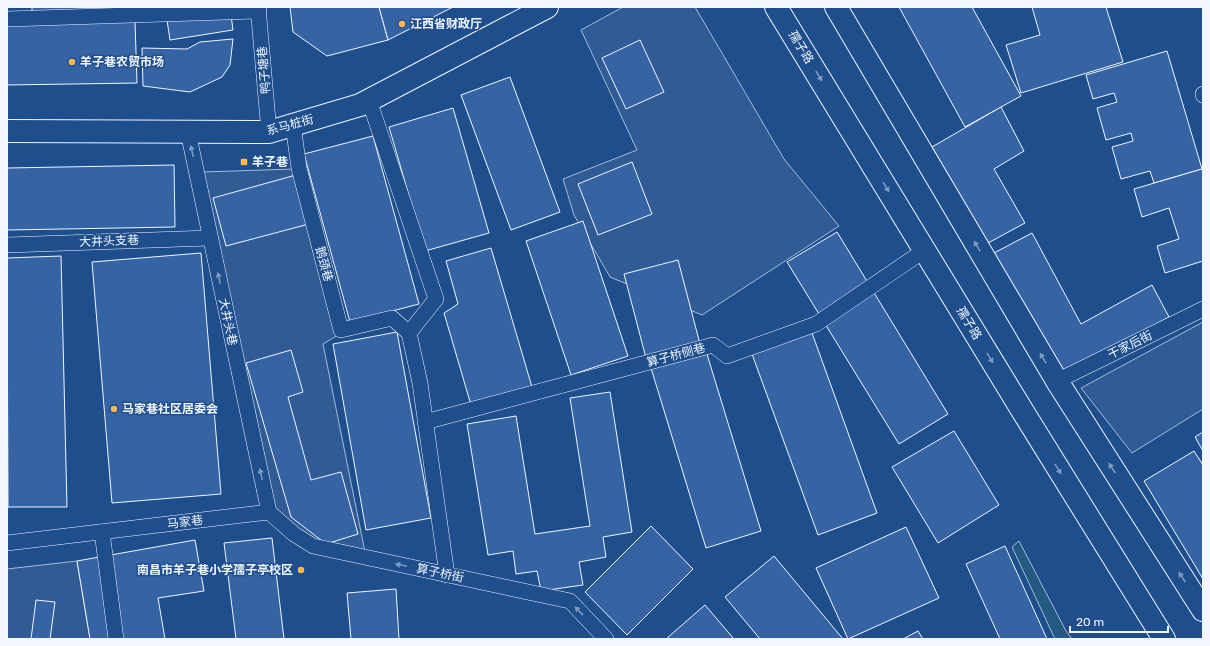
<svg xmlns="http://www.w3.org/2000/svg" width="1210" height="646" font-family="Rubik,'Noto Sans SC',sans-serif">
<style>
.green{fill:#245a82;stroke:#a8bbd7}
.parking{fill:#305b95;stroke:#a8bbd7}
.building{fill:#3563a3;stroke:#f2f6ff}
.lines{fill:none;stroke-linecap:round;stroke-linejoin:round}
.service-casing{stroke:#f2f6ff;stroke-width:16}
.secondary-casing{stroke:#f2f6ff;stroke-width:24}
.service{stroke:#1f4e8c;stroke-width:15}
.secondary{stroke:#1f4e8c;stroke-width:22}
.oneway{fill:#7e9ac0}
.poi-dot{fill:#ffb74d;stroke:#1f4e8c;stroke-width:1.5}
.labels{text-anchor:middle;stroke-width:3;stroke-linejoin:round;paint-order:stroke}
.poi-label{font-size:12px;font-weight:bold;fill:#f2f6ff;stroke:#1f4e8c;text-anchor:start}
.street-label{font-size:12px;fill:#f2f6ff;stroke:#1f4e8c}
</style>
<rect width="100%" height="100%" fill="#1f4e8c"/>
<polygon class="green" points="1019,541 1066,631 1072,639 1055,639 1012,547"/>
<g class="parking">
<polygon points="623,7 695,7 784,159 839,226 702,315 610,277 574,215 563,179 637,150 581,30"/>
<polygon points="294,169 338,335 323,344 365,552 314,543 273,509 202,172"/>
<polygon points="1203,322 1203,409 1132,453 1081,388"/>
<polygon points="77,561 90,639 7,639 7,569"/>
</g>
<g class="building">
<polygon points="32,7 121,7 121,10 32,15"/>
<polygon points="165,7 230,7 233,30 170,40"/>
<polygon points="290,7 379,7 388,40 327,56 293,32"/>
<polygon points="379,7 453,7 388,40"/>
<polygon points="899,7 972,7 1021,96 965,127"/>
<polygon points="1032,7 1106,7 1123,62 1021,93 1006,45 1040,35"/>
<polygon points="135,21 137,83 7,85 7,24"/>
<polygon points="233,39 230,65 222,77 190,92 143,86 142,48 187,49 200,42"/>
<polygon points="640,40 664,92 626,109 602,58"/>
<polygon points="1167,51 1202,169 1154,183 1150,171 1121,179 1112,147 1133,141 1131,133 1106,140 1097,108 1117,102 1114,93 1093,99 1086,75"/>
<polygon points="510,77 560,212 511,230 461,95"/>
<polygon points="1001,107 1024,151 994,169 1025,223 988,243 932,147"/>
<polygon points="453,108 489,233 425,251 389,127"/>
<polygon points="373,136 419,304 350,322 304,154"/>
<polygon points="632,162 652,214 598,235 578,184"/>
<polygon points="174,165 175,227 7,230 7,168"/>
<polygon points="1202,169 1203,173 1203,261 1165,273 1157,246 1179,239 1169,208 1142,217 1134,189"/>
<polygon points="296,175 309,224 226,246 213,198"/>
<polygon points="583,221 628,356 571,375 526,241"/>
<polygon points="837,232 948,414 899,444 787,262"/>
<polygon points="1032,233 1081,324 1152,285 1169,317 1062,376 994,253"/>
<polygon points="491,248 532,387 471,405 444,313 458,304 446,261"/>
<polygon points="201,253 221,494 112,503 92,262"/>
<polygon points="61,256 67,507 8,507 7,258"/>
<polygon points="678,260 700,344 646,358 624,274"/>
<polygon points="397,332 431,518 366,530 333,344"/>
<polygon points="812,333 877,513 818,535 752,354"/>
<polygon points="291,350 303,392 288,397 311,480 341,472 358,534 326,544 291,517 246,363"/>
<polygon points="706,351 761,531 706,548 651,368"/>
<polygon points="610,392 632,532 603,537 606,557 579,562 583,585 541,591 537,571 516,574 513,551 488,555 467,424 516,416 535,534 590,526 570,398"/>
<polygon points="954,431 999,505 938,543 892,467"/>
<polygon points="1203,432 1203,451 1195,437"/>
<polygon points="1194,451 1203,465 1203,579 1144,481"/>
<polygon points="651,526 693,569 627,635 585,592"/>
<polygon points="906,527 939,598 848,639 816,568"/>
<polygon points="272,538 284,639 236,639 224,543"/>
<polygon points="195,540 204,591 158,598 165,639 90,639 77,561"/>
<polygon points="1005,546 1047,639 1000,639 966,564"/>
<polygon points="774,556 843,639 760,639 725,597"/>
<polygon points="396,589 399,639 351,639 347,593"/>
<polygon points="36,600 55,602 50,639 31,639"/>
<polygon points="705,605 734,639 666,639"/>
<polygon points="918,631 923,639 903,639"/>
</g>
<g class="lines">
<defs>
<g id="service">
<polyline points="258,7 269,132"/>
<polyline points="7,19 259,11"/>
<polyline points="1203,94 1203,95"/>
<polyline points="369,100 436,299 409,333 420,383 447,575"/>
<polyline points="293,125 299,168 341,330 392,318 409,333"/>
<polyline points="188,132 269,512"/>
<polyline points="7,245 210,238"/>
<polyline points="1057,381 1203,309"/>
<polyline points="425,422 713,345 727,356 816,324 925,250"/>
<polyline points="269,512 294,534 313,546 570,601 606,639"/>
<polyline points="102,532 116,639"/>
<polyline points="7,543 269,512"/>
</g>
<g id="secondary">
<polyline points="776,7 1025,415 1164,639"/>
<polyline points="836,7 1057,381 1203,610"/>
<polyline points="7,131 269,132 360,105 547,7"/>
</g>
</defs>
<use href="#service" class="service-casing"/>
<use href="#secondary" class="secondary-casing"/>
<use href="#service" class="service"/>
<use href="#secondary" class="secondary"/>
</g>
<defs><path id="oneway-solid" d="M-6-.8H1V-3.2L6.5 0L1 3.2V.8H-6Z"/></defs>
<g class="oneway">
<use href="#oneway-solid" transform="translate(819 76) rotate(59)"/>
<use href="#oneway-solid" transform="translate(192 151) rotate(-102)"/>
<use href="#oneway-solid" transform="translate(886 187) rotate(59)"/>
<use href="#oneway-solid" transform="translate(977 246) rotate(-121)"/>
<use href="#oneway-solid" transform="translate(219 278) rotate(-102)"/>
<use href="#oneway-solid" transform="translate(990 358) rotate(59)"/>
<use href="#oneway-solid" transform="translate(1043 358) rotate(-121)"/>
<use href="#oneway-solid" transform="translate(1112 468) rotate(-123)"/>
<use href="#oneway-solid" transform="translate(1058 469) rotate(58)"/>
<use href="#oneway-solid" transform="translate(261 474) rotate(-102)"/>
<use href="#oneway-solid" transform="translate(401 565) rotate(-168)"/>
<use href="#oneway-solid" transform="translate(1182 577) rotate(-123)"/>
<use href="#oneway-solid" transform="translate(579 611) rotate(-134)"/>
</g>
<g class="poi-dot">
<circle cx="402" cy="24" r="4"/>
<circle cx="72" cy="62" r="4"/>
<rect x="240" y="158" width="8" height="8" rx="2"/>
<circle cx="114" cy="409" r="4"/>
<circle cx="301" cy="570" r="4"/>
</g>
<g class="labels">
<g class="poi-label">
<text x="410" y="28">江西省财政厅</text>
<text x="80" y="66">羊子巷农贸市场</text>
<text x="252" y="166">羊子巷</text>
<text x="122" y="413">马家巷社区居委会</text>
<text x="293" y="574" text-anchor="end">南昌市羊子巷小学孺子亭校区</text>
</g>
<g class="street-label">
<text transform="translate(801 47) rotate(59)" y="4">孺子路</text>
<text transform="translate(264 70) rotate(-95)" y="4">鸭子塘巷</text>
<text transform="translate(290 125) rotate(-15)" y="4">系马桩街</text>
<text transform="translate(109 241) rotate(-2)" y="4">大井头支巷</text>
<text transform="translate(324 264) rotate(75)" y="4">鹅颈巷</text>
<text transform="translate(228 322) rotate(78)" y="4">大井头巷</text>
<text transform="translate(969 323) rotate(59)" y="4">孺子路</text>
<text transform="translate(1130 345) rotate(-26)" y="4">干家后街</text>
<text transform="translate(676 355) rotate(-15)" y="4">算子桥侧巷</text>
<text transform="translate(185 522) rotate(-7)" y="4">马家巷</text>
<text transform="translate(440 573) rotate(12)" y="4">算子桥街</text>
</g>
</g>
<rect width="1210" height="646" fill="none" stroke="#f2f6ff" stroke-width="16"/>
<path d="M1070 626v6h98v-6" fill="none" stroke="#f2f6ff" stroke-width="2"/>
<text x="1076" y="626" font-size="12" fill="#f2f6ff" stroke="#1f4e8c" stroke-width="3" paint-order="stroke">20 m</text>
</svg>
